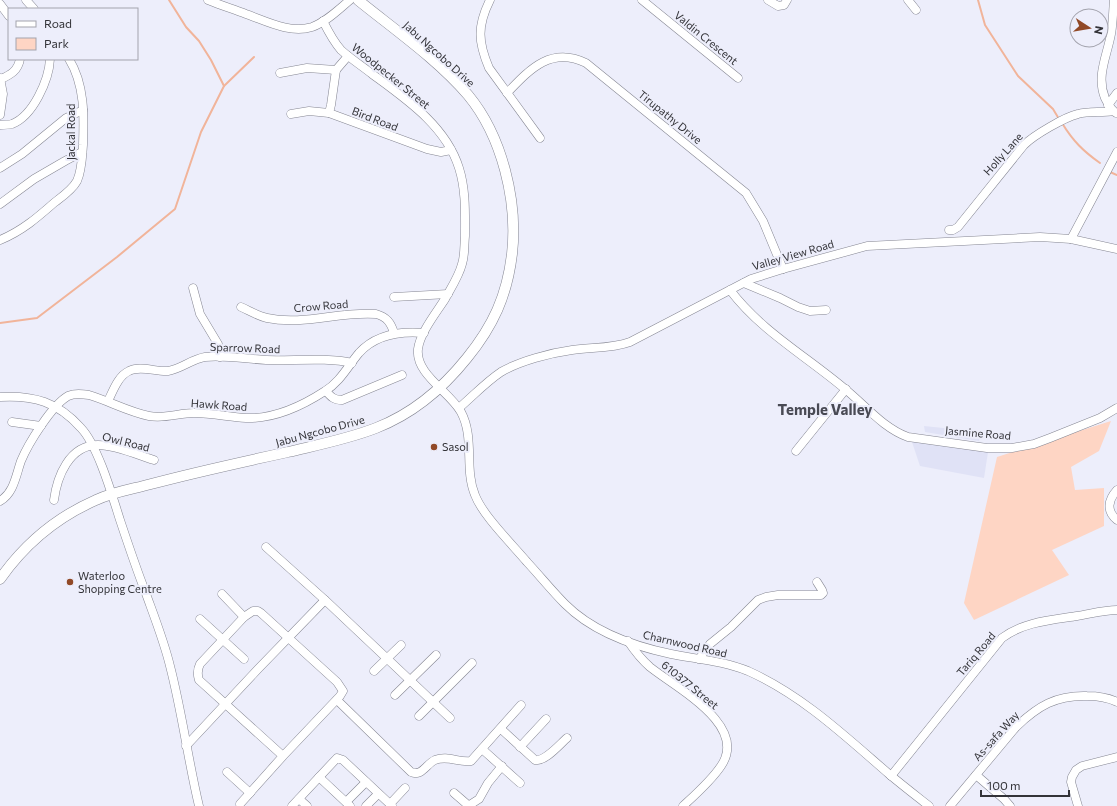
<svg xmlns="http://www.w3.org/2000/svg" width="1117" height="806" font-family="Commissioner,sans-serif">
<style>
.built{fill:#e0e2f6}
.green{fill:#fed5c4}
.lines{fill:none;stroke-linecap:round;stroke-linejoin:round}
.stream{stroke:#f1b49a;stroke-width:2}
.minor-casing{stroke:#858692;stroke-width:9}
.major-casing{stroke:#858692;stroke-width:11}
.minor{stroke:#fff;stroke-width:8}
.major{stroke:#fff;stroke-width:10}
.poi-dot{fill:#914927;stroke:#edeefb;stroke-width:1.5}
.labels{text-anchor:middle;stroke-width:4;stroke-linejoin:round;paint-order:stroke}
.street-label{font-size:11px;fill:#333338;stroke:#edeefb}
.poi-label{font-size:11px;fill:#333338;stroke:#edeefb;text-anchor:start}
.district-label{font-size:15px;font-weight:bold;fill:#494a54;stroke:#edeefb}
</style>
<rect width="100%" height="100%" fill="#edeefb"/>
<g class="built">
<polygon points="924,426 982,432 979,441 925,432"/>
<polygon points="910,436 988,452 984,478 920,466"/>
</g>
<polygon class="green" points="1111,421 1099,451 1071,467 1075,490 1104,488 1104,526 1052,550 1069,575 974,620 964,603 997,457"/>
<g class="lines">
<g class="stream">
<polyline points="169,0 186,27 199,41 211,60 224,86"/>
<polyline points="978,0 985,25 1018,76 1053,109 1059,119"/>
<path d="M1062 123C1073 141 1083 151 1100 163"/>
<polyline points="1110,172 1117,175"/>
<polyline points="0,323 37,318 117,257 175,209 201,132 224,86 254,57"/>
</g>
<defs>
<g id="minor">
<polyline points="26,0 34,9"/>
<path d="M208 0C220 5 233 9 246 14 266 21 290 34 312 27 326 22 338 10 350 0"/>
<path d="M490 0C477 26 478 42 489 68L540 138"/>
<polyline points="642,0 738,78"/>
<polyline points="768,0 778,6 784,5 787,0"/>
<polyline points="908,0 916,10"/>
<path d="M1114 0C1113 11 1113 23 1111 34 1107 56 1096 76 1105 98 1108 104 1110 109 1116 113"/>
<polyline points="0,4 9,16"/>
<path d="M323 21C328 31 333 41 341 50 351 59 362 66 372 74 406 99 446 126 459 168 466 190 465 213 465 236 464 245 465 255 462 264 459 276 451 288 445 299 436 313 420 333 418 349 415 374 450 392 461 412 475 438 464 469 475 495 483 516 512 544 527 562 540 576 552 591 565 604 593 632 633 646 671 654 696 659 724 661 748 671 802 695 845 736 889 774 902 785 915 795 929 806"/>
<polyline points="280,73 307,68 336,70"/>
<polyline points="0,78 3,94 0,115"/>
<path d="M1 79C10 75 18 71 20 59"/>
<path d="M507 93C530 69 551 46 586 63L746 193 763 221 783 269"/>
<polyline points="1108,105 1117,93"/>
<polyline points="329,113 331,105 336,70 348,56"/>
<polyline points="291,114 309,111 329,113 427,149 441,152 451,150"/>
<path d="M0 125C4 125 8 125 12 124 33 116 49 80 50 59"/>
<polyline points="0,168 22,154 66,118 83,110"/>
<polyline points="0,204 34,179 65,161 82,152"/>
<path d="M949 230H953L958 227 1024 145C1034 135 1065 117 1078 114 1089 111 1102 113 1113 111"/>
<polyline points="1071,239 1117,152"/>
<path d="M0 240C22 231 38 217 55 202 63 196 72 190 77 181 82 170 82 157 83 145 84 116 85 85 69 59"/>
<polyline points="744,283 780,298 798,307 810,311 826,310"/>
<polyline points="193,288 200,314 218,344 220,357"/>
<path d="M730 290C761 331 806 356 845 389 865 405 883 428 908 437L987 448H1012L1034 444 1050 438 1100 418 1117 408"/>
<polyline points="394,297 448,294"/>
<path d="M241 307C250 311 258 316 267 318 303 326 340 311 376 314 387 317 391 323 394 333"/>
<path d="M326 391C331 397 334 400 342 400L402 375"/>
<path d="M0 397C34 395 58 402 81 428 98 446 112 495 120 520 128 544 136 568 145 591 154 616 164 641 170 666 182 712 188 760 199 806"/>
<path d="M108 401C113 391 118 376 129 371 140 365 156 372 168 371 181 369 192 359 205 357 225 355 246 359 266 360 293 361 327 357 352 363"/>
<path d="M459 408C473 396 486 382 501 372 520 361 550 353 572 350 591 347 611 349 630 342L751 279 783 269 867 246 1040 237 1071 239 1117 249"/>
<polyline points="12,422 41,426"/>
<polyline points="796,451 846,389"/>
<path d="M1117 490C1108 500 1106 511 1117 520"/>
<path d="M54 500C57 477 69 445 98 445 115 445 138 455 154 460"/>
<path d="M0 501C14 493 16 475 21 461 28 444 52 405 68 396 75 393 82 394 89 395 109 401 129 412 149 416 165 419 179 413 194 413 212 413 229 417 246 418 274 419 302 406 325 391 340 382 348 366 359 353 376 334 400 331 424 333"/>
<polyline points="266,547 325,600 450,718"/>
<polyline points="222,594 244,617"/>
<polyline points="200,619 244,659"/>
<path d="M628 641C634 650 642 660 650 667 676 688 749 725 721 766 711 781 696 794 683 806"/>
<polyline points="699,659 710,644 731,627 758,600 766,597 778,595 821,595 823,593 822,590 817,582"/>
<polyline points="374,671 401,645"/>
<polyline points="395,695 436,655"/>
<path d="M337 700 411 772C422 777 426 764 435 760 448 755 459 763 471 761L521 705"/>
<polyline points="419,716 472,663"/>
<path d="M501 729 535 760C545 762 560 744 567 738"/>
<polyline points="186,746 258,669 325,600"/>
<polyline points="520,747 546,719"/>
<polyline points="482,749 520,783"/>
<polyline points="227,772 250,793"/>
<polyline points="976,775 1004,799 1010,806"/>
<path d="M891 776 1002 638C1023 622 1051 620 1077 616 1090 614 1104 610 1117 610"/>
<polyline points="319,777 350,806"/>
<polyline points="454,793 469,806"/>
<polyline points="299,799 307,806"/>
<polyline points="346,802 366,782"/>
<path d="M240 804 283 756 340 696 343 691 337 682 261 613 258 611H253L244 617 200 664C197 670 197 674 199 680L283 756"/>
<polyline points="390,804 405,788"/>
<polyline points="292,806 337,758 343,760 392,806"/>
<polyline points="366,806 378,794"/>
<polyline points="468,806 479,799 488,783 502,766"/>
<path d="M950 806 1016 727C1038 706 1056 695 1087 696 1098 696 1107 697 1117 702"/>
<polyline points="1078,806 1071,782 1072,777 1076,770 1082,766 1117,757"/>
</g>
<path id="major" d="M0 579C24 545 57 517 96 500 113 492 133 489 151 484 196 472 242 462 288 452 317 445 348 439 376 428 412 414 443 388 467 358 493 326 507 296 512 254 518 201 502 136 468 95 437 59 395 30 358 0"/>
</defs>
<use href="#minor" class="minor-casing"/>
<use href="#major" class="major-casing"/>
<use href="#minor" class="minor"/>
<use href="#major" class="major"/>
</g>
<g class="poi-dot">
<circle cx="434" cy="447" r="4"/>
<circle cx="70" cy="582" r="4"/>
</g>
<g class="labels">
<g class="street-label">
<text transform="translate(706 38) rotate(39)" y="4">Valdin Crescent</text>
<text transform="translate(439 54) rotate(42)" y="4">Jabu Ngcobo Drive</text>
<text transform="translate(391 76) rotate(39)" y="4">Woodpecker Street</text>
<text transform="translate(670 117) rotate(39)" y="4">Tirupathy Drive</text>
<text transform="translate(375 119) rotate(21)" y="4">Bird Road</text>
<text transform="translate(71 132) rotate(-90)" y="4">Jackal Road</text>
<text transform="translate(1003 154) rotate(-48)" y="4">Holly Lane</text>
<text transform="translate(793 255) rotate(-16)" y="4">Valley View Road</text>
<text transform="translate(321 306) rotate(-5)" y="4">Crow Road</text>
<text transform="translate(245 348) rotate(2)" y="4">Sparrow Road</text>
<text transform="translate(219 405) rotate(4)" y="4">Hawk Road</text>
<text transform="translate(320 431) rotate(-15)" y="4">Jabu Ngcobo Drive</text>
<text transform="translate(978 433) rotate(5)" y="4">Jasmine Road</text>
<text transform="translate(126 442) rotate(14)" y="4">Owl Road</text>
<text transform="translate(685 644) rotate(13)" y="4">Charnwood Road</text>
<text transform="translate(976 654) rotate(-50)" y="4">Tariq Road</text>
<text transform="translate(690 685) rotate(39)" y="4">610377 Street</text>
<text transform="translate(996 736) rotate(-48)" y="4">As-safa Way</text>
</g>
<g class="poi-label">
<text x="442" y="451">Sasol</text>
<text x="78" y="580">Waterloo<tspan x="78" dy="13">Shopping Centre</tspan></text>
</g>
<g class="district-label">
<text x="825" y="415">Temple Valley</text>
</g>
</g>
<rect x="8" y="8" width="130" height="52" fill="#edeefb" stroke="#a3a3ad"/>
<rect x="16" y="21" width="20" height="6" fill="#ffffff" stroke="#a3a3ad"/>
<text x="44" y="28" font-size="12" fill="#333338">Road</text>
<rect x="16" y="38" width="20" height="12" fill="#fed5c4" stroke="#a3a3ad"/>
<text x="44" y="48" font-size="12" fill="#333338">Park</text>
<g transform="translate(1089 28) rotate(102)"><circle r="19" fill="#edeefb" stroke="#a3a3ad"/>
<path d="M0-3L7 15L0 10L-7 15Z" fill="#914927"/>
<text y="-6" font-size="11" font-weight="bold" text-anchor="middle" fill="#333338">N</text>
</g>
<path d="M981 790v6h88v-6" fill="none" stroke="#333338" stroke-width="2"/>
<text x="987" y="790" font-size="12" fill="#333338" stroke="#edeefb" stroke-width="3" paint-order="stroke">100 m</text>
</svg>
